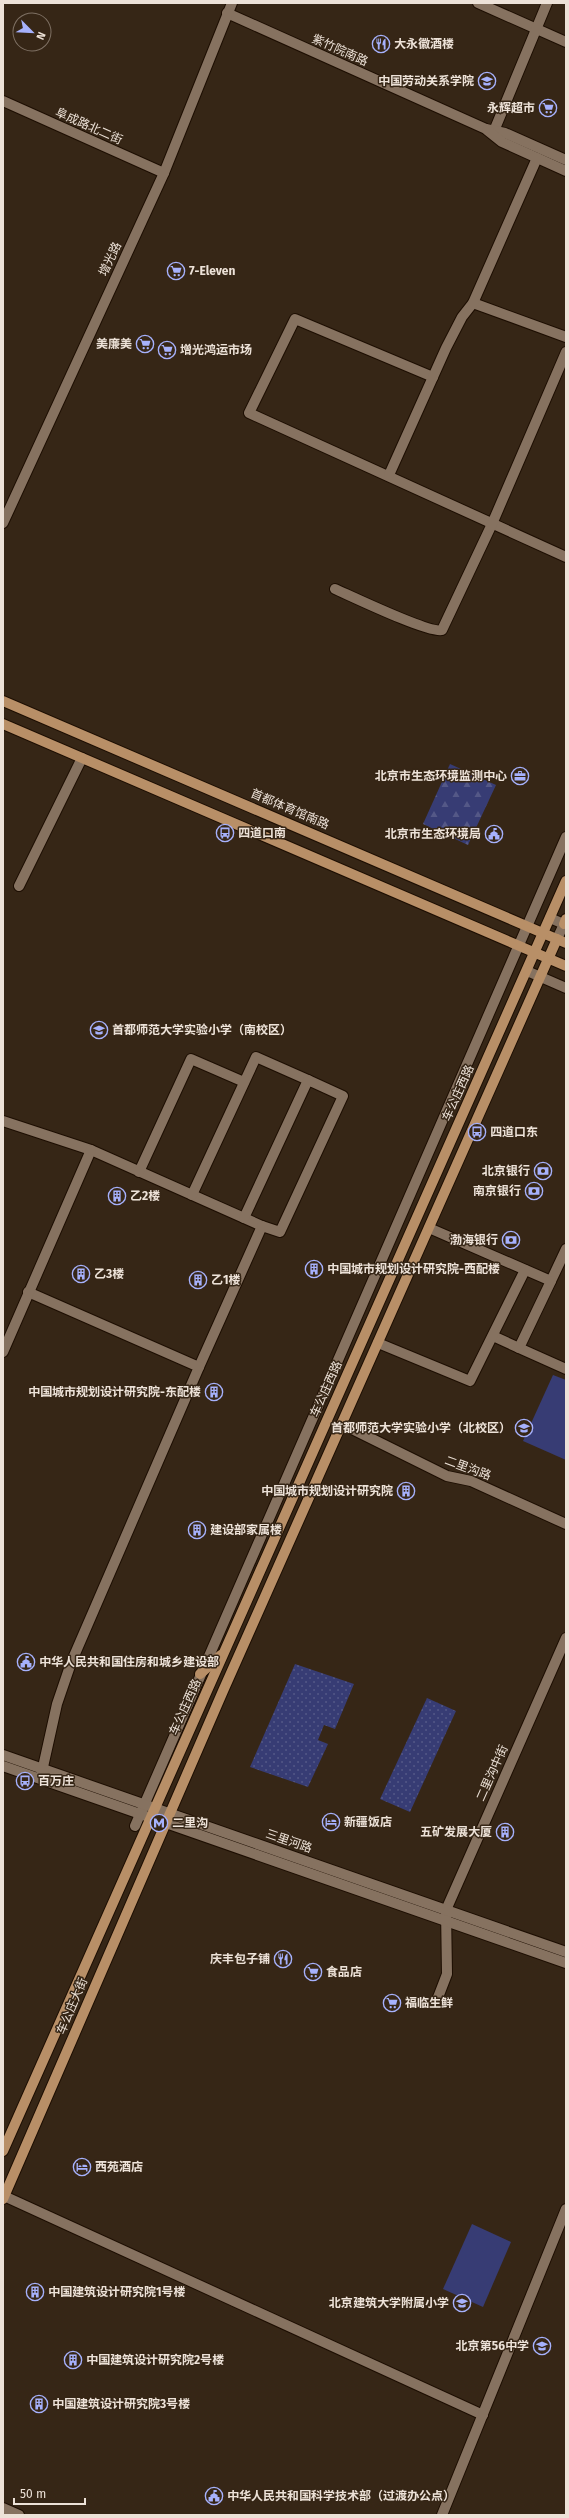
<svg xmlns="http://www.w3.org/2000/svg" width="569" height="2518" font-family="'Fira Sans','Noto Sans SC',sans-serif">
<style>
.grass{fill:#373c74}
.forest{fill:url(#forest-firs)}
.park{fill:url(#park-dots)}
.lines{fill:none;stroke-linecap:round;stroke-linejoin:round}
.minor-casing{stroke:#1d0e02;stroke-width:12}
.tertiary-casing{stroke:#1d0e02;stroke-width:12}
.secondary-casing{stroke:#1d0e02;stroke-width:12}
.primary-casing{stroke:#1d0e02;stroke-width:12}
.minor{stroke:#867260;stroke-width:10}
.tertiary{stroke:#867260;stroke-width:10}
.secondary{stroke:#867260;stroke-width:10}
.primary{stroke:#b88f67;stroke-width:10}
.labels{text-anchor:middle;stroke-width:3;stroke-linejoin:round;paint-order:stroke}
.poi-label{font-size:12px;font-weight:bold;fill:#ede2d8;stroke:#362616;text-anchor:start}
.street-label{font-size:12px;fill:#ede2d8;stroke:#362616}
</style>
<defs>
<pattern id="forest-firs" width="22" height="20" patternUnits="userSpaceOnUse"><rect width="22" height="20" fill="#373c74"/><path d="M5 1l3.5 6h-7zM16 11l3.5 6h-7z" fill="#545887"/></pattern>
<pattern id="park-dots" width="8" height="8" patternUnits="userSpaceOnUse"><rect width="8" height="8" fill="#373c74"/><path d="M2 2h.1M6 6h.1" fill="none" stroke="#545887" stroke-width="1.8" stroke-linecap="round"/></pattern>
</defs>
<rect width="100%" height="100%" fill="#362616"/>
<g class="grass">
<polygon points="553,1375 566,1380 566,1460 523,1441"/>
<polygon points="472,2224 511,2242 483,2307 443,2289"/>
</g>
<polygon class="forest" points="450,764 496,785 468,845 423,824"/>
<g class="park">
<polygon points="295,1664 354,1684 335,1729 324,1725 318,1740 328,1744 308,1787 250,1767"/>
<polygon points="427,1698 456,1711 410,1812 380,1799"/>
</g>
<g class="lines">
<defs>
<g id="minor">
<polyline points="478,3 566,42"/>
<polyline points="494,131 547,3"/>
<polyline points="473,303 566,337"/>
<polyline points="433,377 295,319 249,413 566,557"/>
<polyline points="389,475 446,348 462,317 473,303 537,158"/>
<path d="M335 589C351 596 430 634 442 630L492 524 566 352"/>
<polyline points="19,886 82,758"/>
<polyline points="3,1121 91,1150 262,1226 199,1367"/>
<polyline points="139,1172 191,1059 244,1082"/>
<polyline points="192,1195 256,1057 308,1080"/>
<polyline points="244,1218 308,1080 343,1096 280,1232 262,1226"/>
<polyline points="429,1228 551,1281 566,1249"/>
<polyline points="551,1281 519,1348 566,1369"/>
<polyline points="28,1292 199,1367 71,1663 57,1704 41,1776"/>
<polyline points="493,1336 519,1348"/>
<polyline points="378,1343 470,1381 525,1270"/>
<polyline points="3,1352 91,1150"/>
<polyline points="342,1424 447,1476 471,1481 566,1524"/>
<polyline points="437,2000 447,1974 446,1910 566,1638"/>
<polyline points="4,2196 483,2415"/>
<polyline points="3,2508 19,2515"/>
<polyline points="442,2515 566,2209"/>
</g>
<g id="tertiary">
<polyline points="227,13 486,129 505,133 566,160"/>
<polyline points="3,101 164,173"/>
<polyline points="487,130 502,142 566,171"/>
<polyline points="3,523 164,173 232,3"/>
<polyline points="550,918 566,925"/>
<polyline points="527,971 566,988"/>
<polyline points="135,1826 566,837"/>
</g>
<g id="secondary">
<polyline points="557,939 564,924"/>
<polyline points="3,1755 566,1952"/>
<polyline points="3,1766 566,1963"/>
</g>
<g id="primary">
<polyline points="3,701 566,943"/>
<polyline points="3,724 566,966"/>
<polyline points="564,924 566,919"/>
<polyline points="200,1674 221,1655"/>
<polyline points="3,2151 566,881"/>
<polyline points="3,2199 223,1691 557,939"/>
</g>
</defs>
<use href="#minor" class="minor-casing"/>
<use href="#tertiary" class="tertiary-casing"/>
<use href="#secondary" class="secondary-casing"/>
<use href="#primary" class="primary-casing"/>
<use href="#minor" class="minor"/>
<use href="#tertiary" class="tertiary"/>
<use href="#secondary" class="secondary"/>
<use href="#primary" class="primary"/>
</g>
<defs>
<symbol id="restaurant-ring" viewBox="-11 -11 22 22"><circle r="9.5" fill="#362616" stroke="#a6b1fc" stroke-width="1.5"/><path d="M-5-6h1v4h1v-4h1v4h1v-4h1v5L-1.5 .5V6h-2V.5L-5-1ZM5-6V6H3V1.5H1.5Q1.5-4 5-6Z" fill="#a6b1fc"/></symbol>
<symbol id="university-ring" viewBox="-11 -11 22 22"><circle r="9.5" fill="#362616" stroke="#a6b1fc" stroke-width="1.5"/><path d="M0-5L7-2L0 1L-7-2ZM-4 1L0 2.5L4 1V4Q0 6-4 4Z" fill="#a6b1fc"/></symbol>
<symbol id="supermarket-ring" viewBox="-11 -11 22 22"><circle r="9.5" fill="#362616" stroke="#a6b1fc" stroke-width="1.5"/><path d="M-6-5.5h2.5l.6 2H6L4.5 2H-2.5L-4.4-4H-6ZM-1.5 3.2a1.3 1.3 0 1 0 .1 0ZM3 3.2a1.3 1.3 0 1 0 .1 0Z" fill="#a6b1fc"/></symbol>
<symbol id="office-ring" viewBox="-11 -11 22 22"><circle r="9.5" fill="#362616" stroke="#a6b1fc" stroke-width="1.5"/><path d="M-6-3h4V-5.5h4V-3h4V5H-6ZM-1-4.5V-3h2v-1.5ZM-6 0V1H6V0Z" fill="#a6b1fc"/></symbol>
<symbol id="bus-ring" viewBox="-11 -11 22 22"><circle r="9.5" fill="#362616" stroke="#a6b1fc" stroke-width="1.5"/><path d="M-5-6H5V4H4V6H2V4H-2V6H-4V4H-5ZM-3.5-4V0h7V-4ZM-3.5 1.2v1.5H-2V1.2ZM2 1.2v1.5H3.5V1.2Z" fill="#a6b1fc"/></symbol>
<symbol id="civic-ring" viewBox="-11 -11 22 22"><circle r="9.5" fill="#362616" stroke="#a6b1fc" stroke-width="1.5"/><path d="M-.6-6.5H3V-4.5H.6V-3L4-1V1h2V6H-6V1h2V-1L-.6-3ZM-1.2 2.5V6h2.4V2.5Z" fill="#a6b1fc"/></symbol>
<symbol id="school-ring" viewBox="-11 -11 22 22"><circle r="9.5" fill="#362616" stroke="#a6b1fc" stroke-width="1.5"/><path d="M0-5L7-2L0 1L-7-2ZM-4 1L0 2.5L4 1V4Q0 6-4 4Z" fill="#a6b1fc"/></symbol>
<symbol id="bank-ring" viewBox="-11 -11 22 22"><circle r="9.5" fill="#362616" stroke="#a6b1fc" stroke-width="1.5"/><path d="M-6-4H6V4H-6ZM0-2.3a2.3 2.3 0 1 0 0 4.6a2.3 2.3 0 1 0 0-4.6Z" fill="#a6b1fc"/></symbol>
<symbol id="building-ring" viewBox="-11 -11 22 22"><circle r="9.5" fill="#362616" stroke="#a6b1fc" stroke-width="1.5"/><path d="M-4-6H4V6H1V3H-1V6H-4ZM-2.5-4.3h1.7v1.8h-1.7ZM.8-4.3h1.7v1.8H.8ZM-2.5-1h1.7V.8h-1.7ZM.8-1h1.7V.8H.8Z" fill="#a6b1fc"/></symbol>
<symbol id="hotel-ring" viewBox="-11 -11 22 22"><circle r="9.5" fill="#362616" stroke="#a6b1fc" stroke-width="1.5"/><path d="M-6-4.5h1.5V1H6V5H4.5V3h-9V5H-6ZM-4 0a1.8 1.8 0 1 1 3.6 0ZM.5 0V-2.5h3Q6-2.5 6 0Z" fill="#a6b1fc"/></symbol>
<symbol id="metro-ring" viewBox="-11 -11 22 22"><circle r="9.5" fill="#362616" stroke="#a6b1fc" stroke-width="1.5"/><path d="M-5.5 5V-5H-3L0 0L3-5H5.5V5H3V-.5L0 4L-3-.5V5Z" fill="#a6b1fc"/></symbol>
</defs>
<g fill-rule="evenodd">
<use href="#restaurant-ring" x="371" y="34" width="20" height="20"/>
<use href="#university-ring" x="477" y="71" width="20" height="20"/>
<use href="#supermarket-ring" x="538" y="98" width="20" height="20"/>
<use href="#supermarket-ring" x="166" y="261" width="20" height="20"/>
<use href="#supermarket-ring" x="135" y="334" width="20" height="20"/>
<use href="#supermarket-ring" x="157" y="340" width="20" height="20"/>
<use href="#office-ring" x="510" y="766" width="20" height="20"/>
<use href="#bus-ring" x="215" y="823" width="20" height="20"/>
<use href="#civic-ring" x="484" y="824" width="20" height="20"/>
<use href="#school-ring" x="89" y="1020" width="20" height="20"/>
<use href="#bus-ring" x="467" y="1122" width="20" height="20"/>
<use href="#bank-ring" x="533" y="1161" width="20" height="20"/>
<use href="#bank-ring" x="524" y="1181" width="20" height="20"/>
<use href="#building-ring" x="107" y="1186" width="20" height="20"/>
<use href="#bank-ring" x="501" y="1230" width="20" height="20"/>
<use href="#building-ring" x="304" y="1259" width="20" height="20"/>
<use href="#building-ring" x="71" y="1264" width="20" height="20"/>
<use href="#building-ring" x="188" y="1270" width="20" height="20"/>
<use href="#building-ring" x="204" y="1382" width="20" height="20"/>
<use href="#school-ring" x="514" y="1418" width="20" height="20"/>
<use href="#building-ring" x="396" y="1481" width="20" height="20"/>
<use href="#building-ring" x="187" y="1520" width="20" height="20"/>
<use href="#civic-ring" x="16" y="1652" width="20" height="20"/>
<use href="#bus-ring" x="15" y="1771" width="20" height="20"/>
<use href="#hotel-ring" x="321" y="1812" width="20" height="20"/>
<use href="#metro-ring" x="149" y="1813" width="20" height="20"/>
<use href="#building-ring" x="495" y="1822" width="20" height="20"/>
<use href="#restaurant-ring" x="273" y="1949" width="20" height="20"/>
<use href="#supermarket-ring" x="303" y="1962" width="20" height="20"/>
<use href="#supermarket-ring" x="382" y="1993" width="20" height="20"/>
<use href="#hotel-ring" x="72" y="2157" width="20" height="20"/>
<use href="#building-ring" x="25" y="2282" width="20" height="20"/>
<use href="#school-ring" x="452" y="2293" width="20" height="20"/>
<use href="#school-ring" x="532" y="2336" width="20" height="20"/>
<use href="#building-ring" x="63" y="2350" width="20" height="20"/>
<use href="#building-ring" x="29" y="2394" width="20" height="20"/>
<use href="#civic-ring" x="204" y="2486" width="20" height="20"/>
</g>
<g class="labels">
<g class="poi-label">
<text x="394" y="48">大永徽酒楼</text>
<text x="474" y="85" text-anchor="end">中国劳动关系学院</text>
<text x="535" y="112" text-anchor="end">永辉超市</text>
<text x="189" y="275">7-Eleven</text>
<text x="132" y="348" text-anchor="end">美廉美</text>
<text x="180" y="354">增光鸿运市场</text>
<text x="507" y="780" text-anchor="end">北京市生态环境监测中心</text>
<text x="238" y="837">四道口南</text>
<text x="481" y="838" text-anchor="end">北京市生态环境局</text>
<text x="112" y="1034">首都师范大学实验小学（南校区）</text>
<text x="490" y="1136">四道口东</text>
<text x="530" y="1175" text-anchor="end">北京银行</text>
<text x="521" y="1195" text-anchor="end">南京银行</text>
<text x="130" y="1200">乙2楼</text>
<text x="498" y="1244" text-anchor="end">渤海银行</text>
<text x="327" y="1273">中国城市规划设计研究院-西配楼</text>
<text x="94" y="1278">乙3楼</text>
<text x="211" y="1284">乙1楼</text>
<text x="201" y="1396" text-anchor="end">中国城市规划设计研究院-东配楼</text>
<text x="511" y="1432" text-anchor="end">首都师范大学实验小学（北校区）</text>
<text x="393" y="1495" text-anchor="end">中国城市规划设计研究院</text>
<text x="210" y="1534">建设部家属楼</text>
<text x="39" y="1666">中华人民共和国住房和城乡建设部</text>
<text x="38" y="1785">百万庄</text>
<text x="344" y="1826">新疆饭店</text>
<text x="172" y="1827">二里沟</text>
<text x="492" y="1836" text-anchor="end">五矿发展大厦</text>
<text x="270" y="1963" text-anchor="end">庆丰包子铺</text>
<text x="326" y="1976">食品店</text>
<text x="405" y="2007">福临生鲜</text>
<text x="95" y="2171">西苑酒店</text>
<text x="48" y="2296">中国建筑设计研究院1号楼</text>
<text x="449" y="2307" text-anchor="end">北京建筑大学附属小学</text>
<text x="529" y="2350" text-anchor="end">北京第56中学</text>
<text x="86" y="2364">中国建筑设计研究院2号楼</text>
<text x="52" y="2408">中国建筑设计研究院3号楼</text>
<text x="227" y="2500">中华人民共和国科学技术部（过渡办公点）</text>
</g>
<g class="street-label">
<text transform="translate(340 50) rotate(24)" y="4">紫竹院南路</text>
<text transform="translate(89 126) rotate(24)" y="4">阜成路北二街</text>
<text transform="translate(110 259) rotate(-65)" y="4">增光路</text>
<text transform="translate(290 809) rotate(23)" y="4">首都体育馆南路</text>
<text transform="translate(458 1093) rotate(-66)" y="4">车公庄西路</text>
<text transform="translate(326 1389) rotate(-66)" y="4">车公庄西路</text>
<text transform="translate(468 1468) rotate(20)" y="4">二里沟路</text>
<text transform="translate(185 1707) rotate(-66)" y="4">车公庄西路</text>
<text transform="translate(492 1773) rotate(-66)" y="4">二里沟中街</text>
<text transform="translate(289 1841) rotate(19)" y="4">三里河路</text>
<text transform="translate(72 2006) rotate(-67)" y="4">车公庄大街</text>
</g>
</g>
<rect width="569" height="2518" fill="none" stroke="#ede2d8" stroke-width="8"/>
<g transform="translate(32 32) rotate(114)"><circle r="19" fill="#362616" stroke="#7f7164"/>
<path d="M0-3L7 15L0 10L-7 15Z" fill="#a6b1fc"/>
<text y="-6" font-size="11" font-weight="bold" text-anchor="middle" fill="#ede2d8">N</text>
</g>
<path d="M14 2498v6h71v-6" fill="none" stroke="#ede2d8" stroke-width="2"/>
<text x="20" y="2498" font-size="12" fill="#ede2d8" stroke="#362616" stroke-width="3" paint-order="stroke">50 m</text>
</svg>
